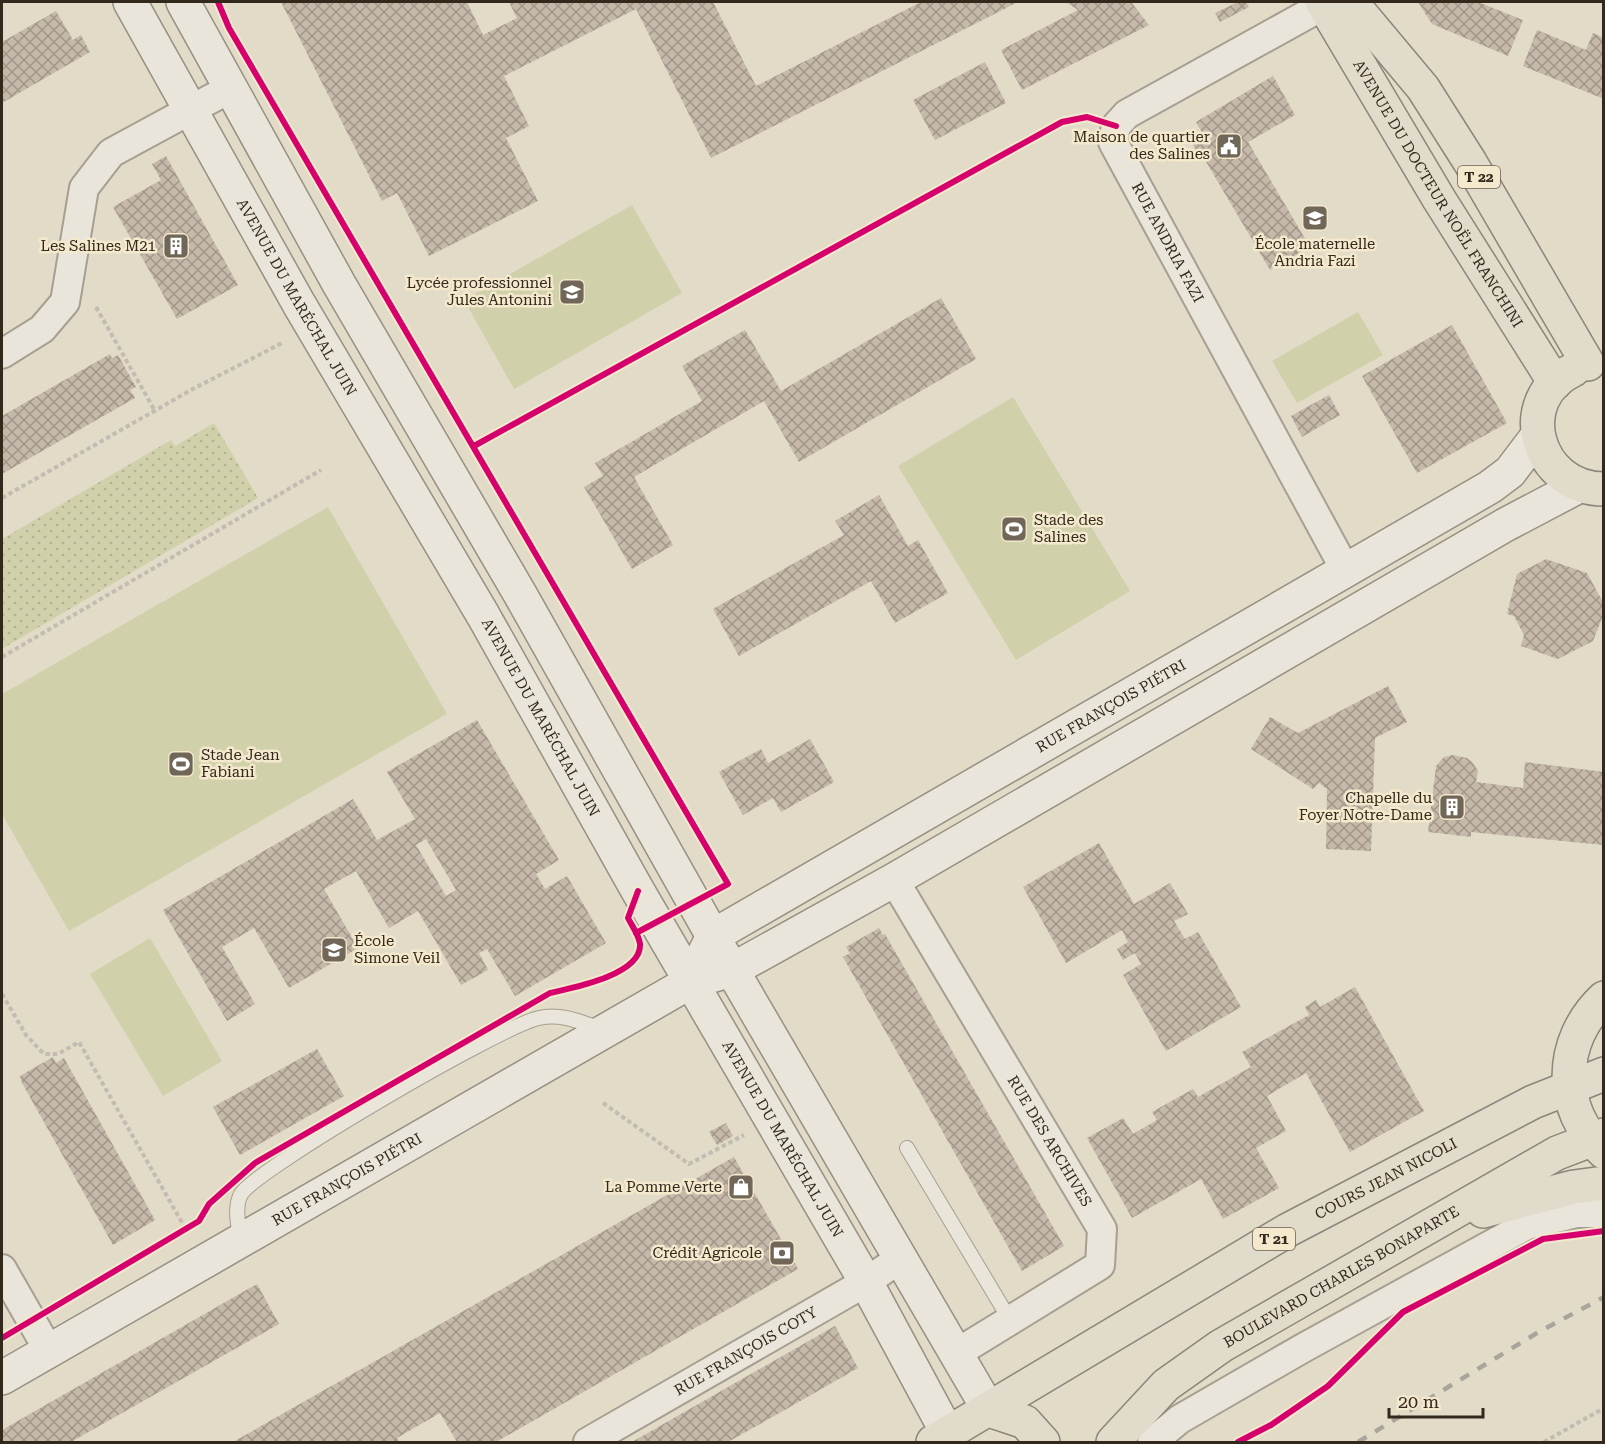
<svg xmlns="http://www.w3.org/2000/svg" width="1605" height="1444" font-family="'Roboto Serif',serif">
<style>
.grass{fill:#d0d1ab}
.park{fill:url(#park-dots)}
.building{fill:url(#building-cross-hatch);fill-rule:evenodd}
.lines{fill:none;stroke-linecap:round;stroke-linejoin:round}
.lane-casing{stroke:#a69f92;stroke-width:16}
.street-casing{stroke:#a69f92;stroke-width:32}
.secondary-casing{stroke:#968f82;stroke-width:36}
.primary-casing{stroke:#8c8579;stroke-width:36}
.path{stroke:#c2bcb2;stroke-width:4;stroke-dasharray:4.5 3;stroke-linecap:butt}
.lane{stroke:#eae5da;stroke-width:14}
.street{stroke:#eae5da;stroke-width:28}
.secondary{stroke:#eae5da;stroke-width:33}
.primary{stroke:#e1dbcb;stroke-width:33}
.rail{stroke:#a9a59b;stroke-width:4.5;stroke-dasharray:10 10;stroke-linecap:butt}
.cycleway-casing{stroke:#f4e9cd;stroke-width:10}
.cycleway{stroke:#d6006c;stroke-width:6}
.labels{text-anchor:middle;stroke-width:5;stroke-linejoin:round;paint-order:stroke}
.shield{fill:#f4e9cd;stroke:#6d6251;stroke-width:1.5}
.shield-label{font-size:14px;font-weight:bold;fill:#33281c}
.poi-label{font-size:15px;fill:#33281c;stroke:#f4e9cd;text-anchor:end}
.street-label{font-size:15px;fill:#33281c;stroke:#f4e9cd}
</style>
<defs>
<pattern id="park-dots" width="8" height="8" patternUnits="userSpaceOnUse" patternTransform="scale(1.5)"><rect width="8" height="8" fill="#d0d1ab"/><path d="M2 2h.1M6 6h.1" fill="none" stroke="#b3b393" stroke-width="1.8" stroke-linecap="round"/></pattern>
<pattern id="building-cross-hatch" width="8" height="8" patternUnits="userSpaceOnUse" patternTransform="scale(1.5)"><rect width="8" height="8" fill="#c5b9a9"/><path d="M0 0l8 8M0 8l8-8" fill="none" stroke="#a19689"/></pattern>
</defs>
<rect width="100%" height="100%" fill="#e2dbc8"/>
<g class="grass">
<polygon points="632,205 682,293 514,389 464,300"/>
<polygon points="1358,312 1383,355 1297,403 1272,361"/>
<polygon points="1013,397 1130,591 1016,660 898,466"/>
<polygon points="328,507 447,714 69,931 2,814 2,694"/>
<polygon points="150,938 222,1061 163,1096 90,974"/>
</g>
<polygon class="park" points="214,423 258,498 2,649 2,539 171,440 175,446"/>
<g class="building">
<polygon points="281,2 467,2 483,35 517,18 509,2 713,2 756,86 921,2 1018,2 711,158 636,9 504,76 529,126 506,138 538,201 429,256 397,193 382,201"/>
<polygon points="1066,2 1131,2 1149,25 1022,90 1001,50 1078,10"/>
<polygon points="1238,2 1246,2 1249,7 1220,22 1215,13"/>
<polygon points="1418,2 1478,2 1523,20 1508,56 1432,24"/>
<polygon points="56,11 73,40 81,35 90,52 2,103 2,42"/>
<polygon points="1537,30 1586,50 1593,33 1604,38 1604,99 1523,66"/>
<polygon points="985,62 1006,103 935,140 913,100"/>
<polygon points="1273,76 1295,115 1248,142 1310,247 1270,270 1205,160 1202,161 1192,143 1204,136 1196,122"/>
<polygon points="166,156 238,285 177,319 113,207 161,180 152,164"/>
<polygon points="941,298 976,359 799,462 764,401 634,477 673,545 632,569 584,487 603,476 595,463 702,401 682,366 745,330 781,391"/>
<polygon points="1452,325 1507,423 1417,473 1362,376"/>
<polygon points="110,354 112,358 118,355 136,387 130,390 135,398 2,474 2,416"/>
<polygon points="1329,395 1340,415 1302,437 1291,416"/>
<polygon points="879,495 908,546 918,540 948,593 895,623 871,581 739,656 713,609 844,535 835,521"/>
<polygon points="1546,559 1587,573 1604,604 1604,613 1593,641 1558,659 1521,646 1524,635 1514,616 1507,614 1517,574"/>
<polygon points="1388,686 1407,722 1375,738 1371,851 1326,849 1327,789 1319,783 1313,789 1251,749 1270,717 1298,733"/>
<path d="M477 720 559 860 536 874 545 889 567 876 606 943 515 996 487 949 479 953 488 970 461 985 418 911 389 928 356 871 324 889 358 948 289 988 254 928 222 947 255 1004 227 1021 163 910 353 799 377 840 415 819 387 772ZM426 839 456 890 446 896 416 845Z"/>
<polygon points="810,739 834,782 781,812 773,798 743,815 719,772 761,749 768,763"/>
<polygon points="1453,755 1467,758 1473,763 1478,771 1476,782 1523,788 1525,762 1604,772 1604,845 1471,832 1471,837 1428,832 1436,766 1444,757"/>
<polygon points="1099,843 1134,904 1170,883 1188,914 1174,921 1185,939 1198,932 1241,1007 1166,1051 1123,975 1141,964 1135,953 1123,960 1117,949 1128,942 1122,930 1066,963 1023,887"/>
<polygon points="879,928 883,935 885,934 1064,1246 1022,1271 843,957 850,953 846,947"/>
<polygon points="1355,987 1424,1111 1350,1152 1306,1073 1267,1096 1286,1131 1256,1148 1279,1188 1223,1219 1201,1179 1132,1218 1087,1138 1123,1118 1133,1134 1157,1120 1152,1112 1193,1089 1198,1097 1251,1067 1242,1052 1309,1015 1305,1007 1316,1000 1320,1007"/>
<polygon points="317,1049 344,1096 240,1155 213,1107"/>
<polygon points="53,1057 56,1063 64,1058 155,1220 113,1245 22,1083 20,1076"/>
<polygon points="726,1123 733,1136 717,1145 709,1132"/>
<polygon points="734,1157 798,1269 496,1442 457,1442 440,1413 397,1438 399,1442 233,1442"/>
<polygon points="257,1284 279,1324 71,1442 2,1442 2,1430"/>
<polygon points="835,1326 858,1368 783,1411 728,1442 632,1442"/>
</g>
<g class="lines">
<defs>
<g id="lane">
<polyline points="907,1148 1010,1320"/>
<path d="M241 1239C238 1226 234 1207 241 1194 259 1167 503 1025 539 1018 561 1013 580 1022 601 1029"/>
</g>
<g id="street">
<path id="s1" d="M1324 5 1127 114 1116 126 1113 142 1346 571"/>
<polyline points="2,354 42,329 65,302 84,188 111,153 229,89"/>
<path id="s2" d="M894 880 1102 1229 1100 1265 957 1353"/>
<polyline points="2,1269 49,1351"/>
<path id="s3" d="M588 1442 866 1282 901 1258"/>
<polyline points="1152,1442 1180,1419 1303,1348 1527,1225 1577,1213 1604,1213"/>
</g>
<g id="secondary">
<path id="s4" d="M130 2 299 304 483 615 638 891 866 1282 948 1434"/>
<polyline points="183,2 339,284 520,594 732,970 989,1410"/>
<path id="s5" d="M703 956 713 936 1490 487 1510 472 1538 435"/>
<path id="s6" d="M2 1378 690 982 732 970 894 880 1505 525 1579 486"/>
</g>
<g id="primary">
<path id="s7" d="M1322 2 1439 199 1555 383"/>
<polyline points="1351,2 1423,88 1470,162 1588,364"/>
<path d="M1573 370C1511 399 1536 489 1604 489"/>
<path d="M1604 998C1558 1041 1557 1110 1604 1152"/>
<polyline points="1483,1211 1574,1187 1604,1183"/>
<polyline points="989,1410 1025,1422 1043,1442"/>
<path id="s8" d="M933 1442 1288 1230 1533 1102 1604 1074"/>
<path id="s9" d="M1113 1442 1166 1385 1221 1346 1557 1153 1604 1135"/>
</g>
</defs>
<use href="#lane" class="lane-casing"/>
<use href="#street" class="street-casing"/>
<use href="#secondary" class="secondary-casing"/>
<use href="#primary" class="primary-casing"/>
<g class="path">
<polyline points="96,307 155,411"/>
<polyline points="2,498 191,390 284,342"/>
<polyline points="2,657 321,470"/>
<polyline points="2,994 26,1035 44,1054 58,1054 79,1042 188,1233"/>
<polyline points="603,1103 689,1164 744,1135"/>
<polyline points="1544,1442 1604,1408"/>
</g>
<use href="#lane" class="lane"/>
<use href="#street" class="street"/>
<use href="#secondary" class="secondary"/>
<use href="#primary" class="primary"/>
<polyline class="rail" points="1358,1442 1537,1333 1604,1297"/>
<defs>
<g id="cycleway">
<polyline points="218,2 229,28 728,884 636,933"/>
<polyline points="474,446 1062,122 1087,117 1116,126"/>
<path d="M2 1338 199 1221 209 1204 255 1163 550 993C572 988 642 975 640 944 639 935 632 926 628 918L638 891"/>
<polyline points="1238,1442 1271,1425 1328,1386 1403,1312 1543,1239 1604,1231"/>
</g>
</defs>
<use href="#cycleway" class="cycleway-casing"/>
<use href="#cycleway" class="cycleway"/>
</g>
<defs>
<symbol id="civic-square" viewBox="-11 -11 22 22"><rect x="-9" y="-9" width="18" height="18" rx="4" fill="#706758" stroke="#f4e9cd"/><path d="M-.6-6.5H3V-4.5H.6V-3L4-1V1h2V6H-6V1h2V-1L-.6-3ZM-1.2 2.5V6h2.4V2.5Z" fill="#fff"/></symbol>
<symbol id="school-square" viewBox="-11 -11 22 22"><rect x="-9" y="-9" width="18" height="18" rx="4" fill="#706758" stroke="#f4e9cd"/><path d="M0-5L7-2L0 1L-7-2ZM-4 1L0 2.5L4 1V4Q0 6-4 4Z" fill="#fff"/></symbol>
<symbol id="building-square" viewBox="-11 -11 22 22"><rect x="-9" y="-9" width="18" height="18" rx="4" fill="#706758" stroke="#f4e9cd"/><path d="M-4-6H4V6H1V3H-1V6H-4ZM-2.5-4.3h1.7v1.8h-1.7ZM.8-4.3h1.7v1.8H.8ZM-2.5-1h1.7V.8h-1.7ZM.8-1h1.7V.8H.8Z" fill="#fff"/></symbol>
<symbol id="stadium-square" viewBox="-11 -11 22 22"><rect x="-9" y="-9" width="18" height="18" rx="4" fill="#706758" stroke="#f4e9cd"/><path d="M0-5a6.5 5 0 1 0 0 10a6.5 5 0 1 0 0-10ZM-3.5-1.8h7v3.6h-7Z" fill="#fff"/></symbol>
<symbol id="shop-square" viewBox="-11 -11 22 22"><rect x="-9" y="-9" width="18" height="18" rx="4" fill="#706758" stroke="#f4e9cd"/><path d="M-5-2.5h2.3a2.7 3.5 0 0 1 5.4 0H5L5.5 6h-11ZM-1.5-2.5h3a1.5 2.3 0 0 0-3 0Z" fill="#fff"/></symbol>
<symbol id="bank-square" viewBox="-11 -11 22 22"><rect x="-9" y="-9" width="18" height="18" rx="4" fill="#706758" stroke="#f4e9cd"/><path d="M-6-4H6V4H-6ZM0-2.3a2.3 2.3 0 1 0 0 4.6a2.3 2.3 0 1 0 0-4.6Z" fill="#fff"/></symbol>
</defs>
<g fill-rule="evenodd">
<use href="#civic-square" x="1214" y="131" width="30" height="30"/>
<use href="#school-square" x="1300" y="203" width="30" height="30"/>
<use href="#building-square" x="161" y="231" width="30" height="30"/>
<use href="#school-square" x="557" y="277" width="30" height="30"/>
<use href="#stadium-square" x="999" y="514" width="30" height="30"/>
<use href="#stadium-square" x="166" y="749" width="30" height="30"/>
<use href="#building-square" x="1437" y="792" width="30" height="30"/>
<use href="#school-square" x="319" y="935" width="30" height="30"/>
<use href="#shop-square" x="726" y="1172" width="30" height="30"/>
<use href="#bank-square" x="767" y="1238" width="30" height="30"/>
</g>
<g class="labels">
<g class="shield">
<rect x="1458" y="166" width="42" height="22" rx="4.5"/>
<rect x="1253" y="1228" width="42" height="22" rx="4.5"/>
</g>
<g class="shield-label">
<text x="1479" y="182">T 22</text>
<text x="1274" y="1244">T 21</text>
</g>
<g class="poi-label">
<text x="1210" y="142">Maison de quartier<tspan x="1210" dy="17">des Salines</tspan></text>
<text x="1315" y="249" text-anchor="middle">École maternelle<tspan x="1315" dy="17">Andria Fazi</tspan></text>
<text x="156" y="251">Les Salines M21</text>
<text x="552" y="288">Lycée professionnel<tspan x="552" dy="17">Jules Antonini</tspan></text>
<text x="1034" y="525" text-anchor="start">Stade des<tspan x="1034" dy="17">Salines</tspan></text>
<text x="201" y="760" text-anchor="start">Stade Jean<tspan x="201" dy="17">Fabiani</tspan></text>
<text x="1432" y="803">Chapelle du<tspan x="1432" dy="17">Foyer Notre-Dame</tspan></text>
<text x="354" y="946" text-anchor="start">École<tspan x="354" dy="17">Simone Veil</tspan></text>
<text x="722" y="1192">La Pomme Verte</text>
<text x="762" y="1258">Crédit Agricole</text>
</g>
<g class="street-label">
<text dy="5" stroke="none"><textPath href="#s7" startOffset="224">AVENUE DU DOCTEUR NOËL FRANCHINI</textPath></text>
<text dy="5" stroke="none"><textPath href="#s1" startOffset="372">RUE ANDRIA FAZI</textPath></text>
<text dy="5" stroke="none"><textPath href="#s4" startOffset="339">AVENUE DU MARÉCHAL JUIN</textPath></text>
<text dy="5" stroke="none"><textPath href="#s5" startOffset="482">RUE FRANÇOIS PIÉTRI</textPath></text>
<text dy="5" stroke="none"><textPath href="#s4" startOffset="825">AVENUE DU MARÉCHAL JUIN</textPath></text>
<text dy="5" stroke="none"><textPath href="#s4" startOffset="1311">AVENUE DU MARÉCHAL JUIN</textPath></text>
<text dy="5" stroke="none"><textPath href="#s2" startOffset="304">RUE DES ARCHIVES</textPath></text>
<text dy="5" stroke="none"><textPath href="#s6" startOffset="398">RUE FRANÇOIS PIÉTRI</textPath></text>
<text dy="5" stroke="none"><textPath href="#s8" startOffset="524">COURS JEAN NICOLI</textPath></text>
<text dy="5" stroke="none"><textPath href="#s9" startOffset="284">BOULEVARD CHARLES BONAPARTE</textPath></text>
<text dy="5" stroke="none"><textPath href="#s3" startOffset="182">RUE FRANÇOIS COTY</textPath></text>
</g>
</g>
<rect width="1605" height="1444" fill="none" stroke="#33281c" stroke-width="6"/>
<path d="M1389 1408v9h94v-9" fill="none" stroke="#33281c" stroke-width="3"/>
<text x="1398" y="1408" font-size="18" fill="#33281c" stroke="#f4e9cd" stroke-width="4.5" paint-order="stroke">20 m</text>
</svg>
